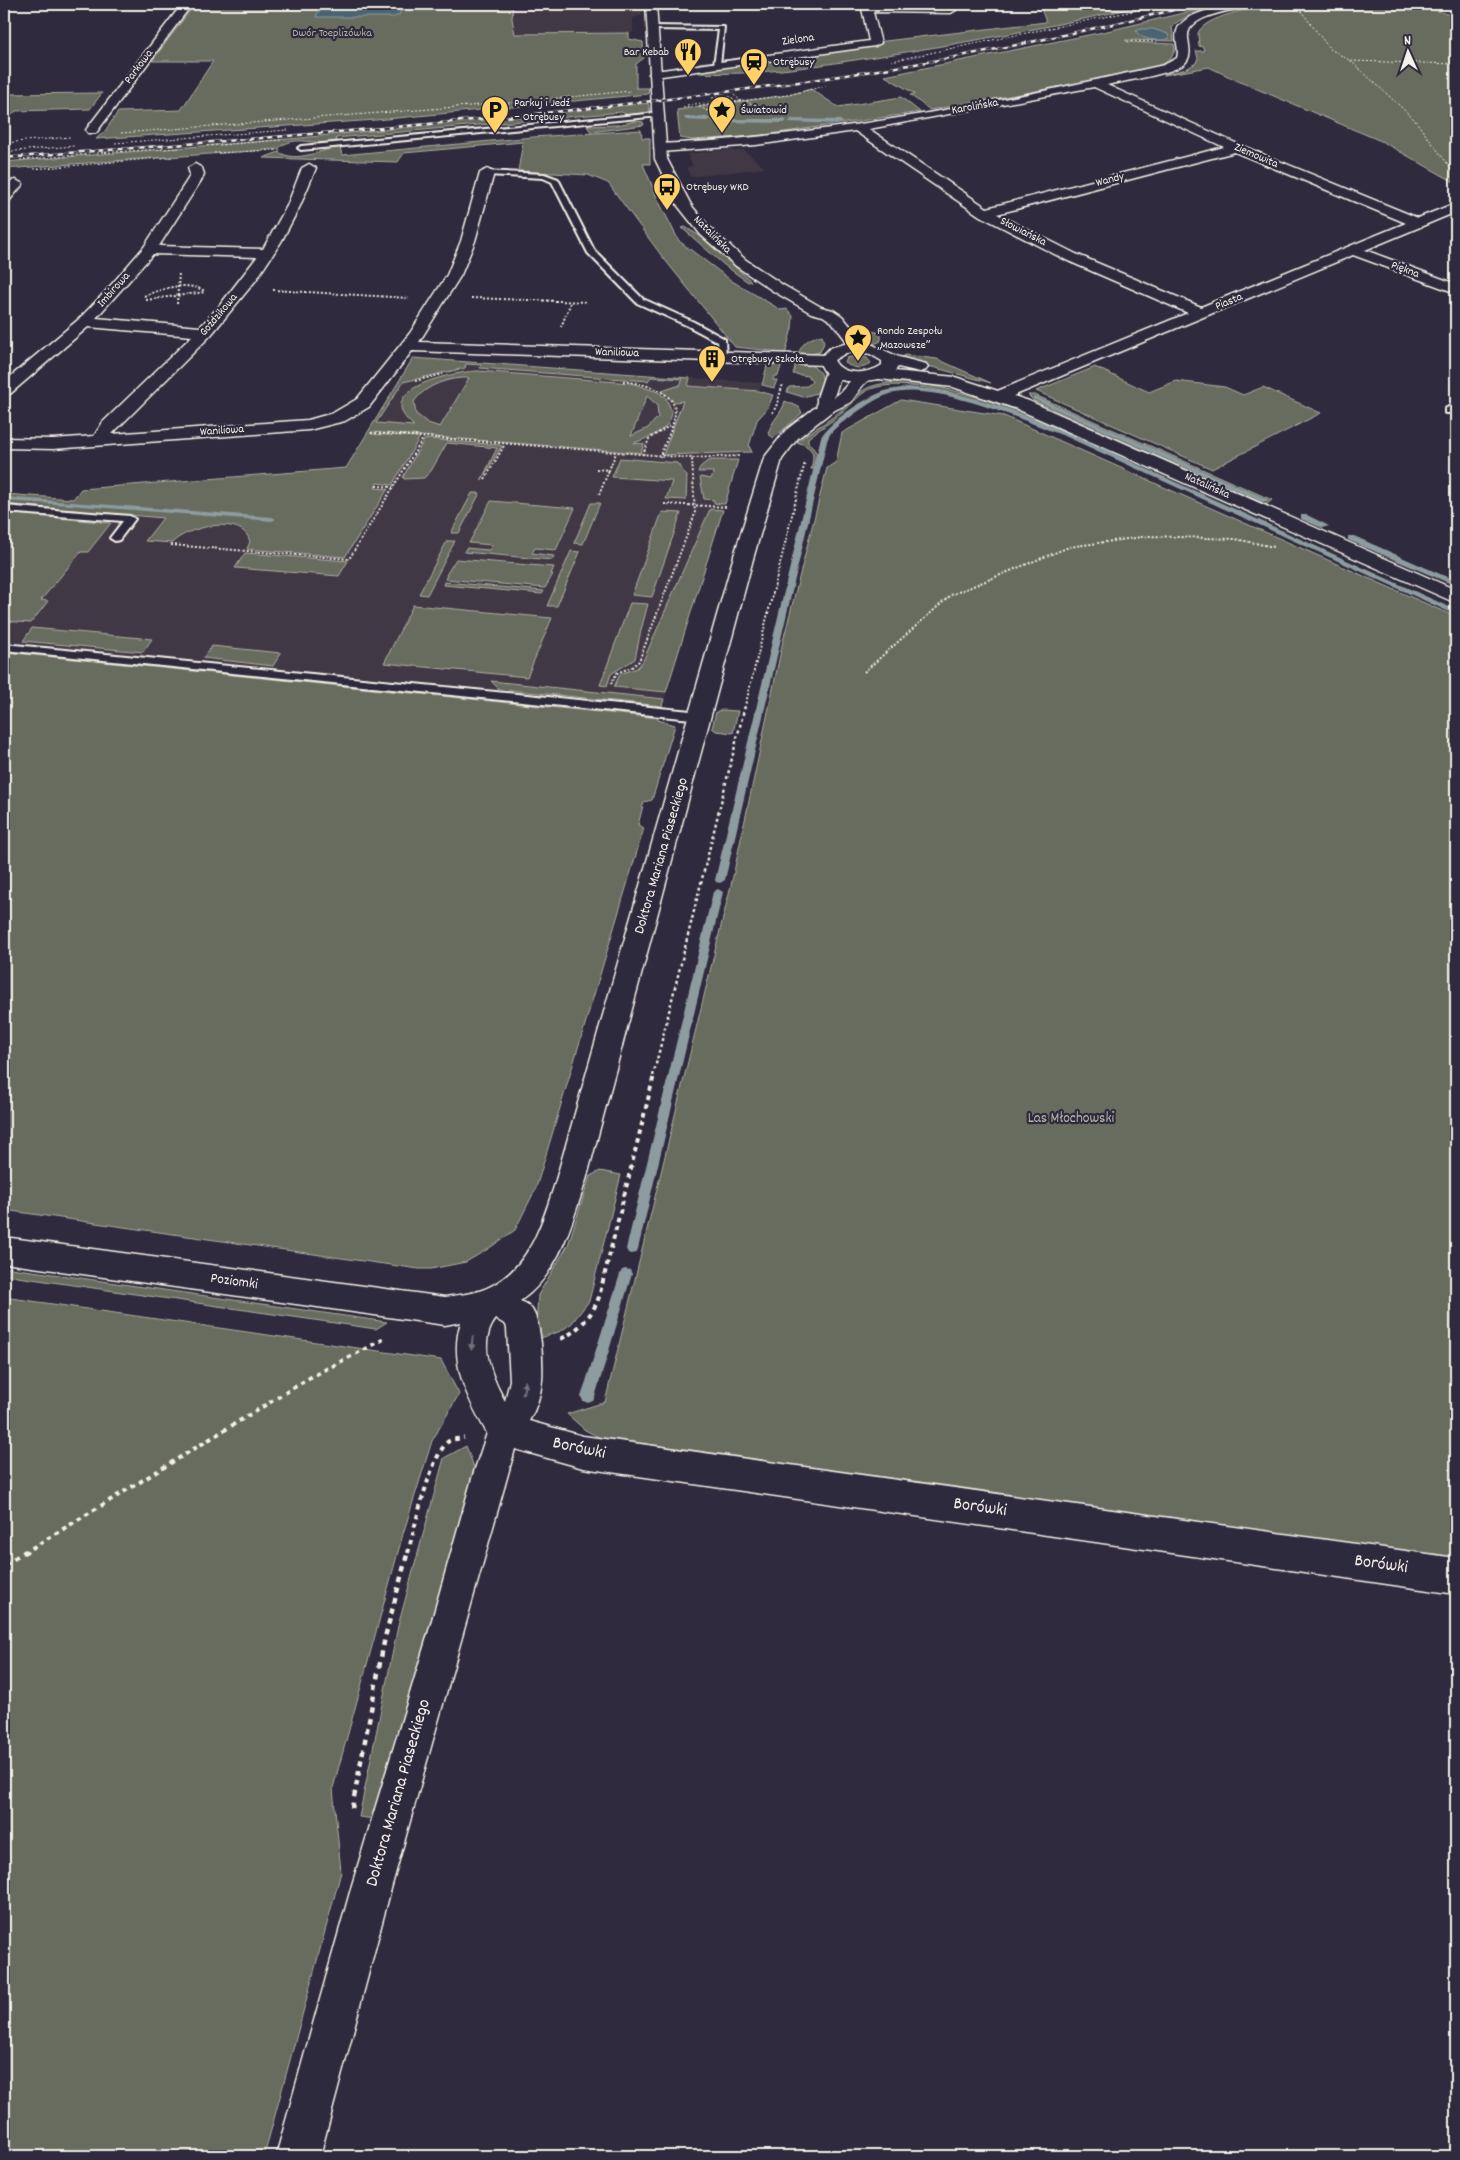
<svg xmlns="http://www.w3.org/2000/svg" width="1460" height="2160" font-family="Dekko,sans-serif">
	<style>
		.built { fill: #413845 }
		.green { fill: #686c5e; stroke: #aeaea3; fill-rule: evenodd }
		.water { fill: #496370; stroke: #8d9ca0 }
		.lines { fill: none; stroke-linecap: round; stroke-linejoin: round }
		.stream { fill: #8d9ca0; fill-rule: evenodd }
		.lane-casing { stroke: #f4f1e8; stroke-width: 4 }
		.street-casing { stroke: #f4f1e8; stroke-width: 3 }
		.secondary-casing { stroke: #f4f1e8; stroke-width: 3 }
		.path-far4 { stroke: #f4f1e8; stroke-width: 1; stroke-dasharray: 2 2; stroke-linecap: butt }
		.path-far3 { stroke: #f4f1e8; stroke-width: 2; stroke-dasharray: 2 2; stroke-linecap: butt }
		.path-far2 { stroke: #f4f1e8; stroke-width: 2.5; stroke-dasharray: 3 3; stroke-linecap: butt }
		.path-far1 { stroke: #f4f1e8; stroke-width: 4; stroke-dasharray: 4.5 4.5; stroke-linecap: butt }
		.path { stroke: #f4f1e8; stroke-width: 4.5; stroke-dasharray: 5.5 5.5; stroke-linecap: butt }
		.lane { fill: #2f2a3d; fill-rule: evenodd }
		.street { fill: #2f2a3d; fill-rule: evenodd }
		.secondary { fill: #2f2a3d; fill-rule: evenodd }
		.rail-casing { stroke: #f4f1e8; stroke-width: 2.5 }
		.rail { stroke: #2f2a3d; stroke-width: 2; stroke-dasharray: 5; stroke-linecap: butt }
		.oneway { fill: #747079 }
		.labels { text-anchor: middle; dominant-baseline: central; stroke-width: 4.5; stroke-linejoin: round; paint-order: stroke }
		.far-park-label { font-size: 12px; fill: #b5b5aa; stroke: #2f2a3d }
		.far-street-label { font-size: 12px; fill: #f4f1e8; stroke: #2f2a3d }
		.far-poi-label { font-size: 12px; fill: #f4f1e8; stroke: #2f2a3d; text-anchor: start }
		.street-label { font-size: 15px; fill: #f4f1e8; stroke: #2f2a3d }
		.park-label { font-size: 15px; fill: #b5b5aa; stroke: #2f2a3d }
		.near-street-label { font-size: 18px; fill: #f4f1e8; stroke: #2f2a3d }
	</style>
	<rect width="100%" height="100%" fill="#2f2a3d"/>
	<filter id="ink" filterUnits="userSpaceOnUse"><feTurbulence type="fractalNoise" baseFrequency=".02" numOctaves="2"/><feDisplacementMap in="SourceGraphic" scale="10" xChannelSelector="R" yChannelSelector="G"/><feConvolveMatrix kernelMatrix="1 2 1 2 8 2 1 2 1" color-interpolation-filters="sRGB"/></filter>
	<g filter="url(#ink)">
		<g class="built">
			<polygon points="513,4 642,4 643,15 633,18 633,33 515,34 512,19"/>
			<polygon points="732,149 734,151 744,150 765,168 691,177 686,167 693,166 687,154"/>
			<polygon points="413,358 762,383 658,720 4,658 4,504 65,509 81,489 346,468"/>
		</g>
		<g class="green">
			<polygon points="195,4 513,4 512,19 515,34 629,33 629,39 643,42 644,58 636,64 636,88 649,88 648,94 376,120 96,139 105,131 118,112 181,110 213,61 152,61"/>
			<path d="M1120,4H1150C1061,25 971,42 881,56C821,65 760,76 699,73V63L1046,22L1040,6Z"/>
			<path d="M1221,4H1236C1220,8 1181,14 1172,27L1174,41L1125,40L1128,42L1174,44L1175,50L1170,60L1158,66L1066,86L930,110L910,95L915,94L885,76L1103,32Z"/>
			<path d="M1271,4H1417L1456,17V183L1381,141L1238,81L1209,67L1164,75L1186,69L1196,63L1198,58L1196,51H1204L1203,47L1199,46L1198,33C1205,16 1254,8 1271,4Z"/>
			<polygon points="811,89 838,107 901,97 920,112 757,136 692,140 680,138 677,110 789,95"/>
			<polygon points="102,93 90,109 16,111 4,123 4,94"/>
			<path d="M648,103L650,111C643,115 628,118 622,112L336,138L337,141C318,148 295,132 278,149L4,169V162L300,138Z"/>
			<polygon points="637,121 643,122 644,125 591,132 587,126 617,125"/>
			<path d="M641,130L642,138H650V164H643L659,202L679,241L732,281L781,310L787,309L793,316L792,328L785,355L772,354V351L735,347L661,255L608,183L588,175L518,171L523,142L404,153L398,162L263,158L279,152C297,164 321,149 340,147L342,155L533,137Z"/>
			<polygon points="685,227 700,236 751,281 748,282 724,265 682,228"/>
			<polygon points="855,330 877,332 881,334 881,341 874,344 863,338"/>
			<path d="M822,335L824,343L820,352L811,354L798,355C802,342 809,338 822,335Z"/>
			<polygon points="906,355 937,359 991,383 921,364 902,357"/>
			<path d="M856,356L867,358L871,363C864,370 853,369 845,363L847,358Z"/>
			<path d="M413,358L690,378L688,386L759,391L773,395L768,408L757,420L749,446L752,452L663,455L683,401L674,402L662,391L680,385L683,379L651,377L648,381L480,368L481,365L466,364L465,368L403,382L376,423L414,426C369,389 453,372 478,371L631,383L658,392L666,398L672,412C670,431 650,437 634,443L644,444L641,453L371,432L370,433L372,434L420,437L392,485L377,483L375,488L388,489L345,557L247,549L250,542C244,513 186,527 172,543L145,541L163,518L4,504V494L73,499L81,489L346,468ZM469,378L440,427L428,423L416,414L414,402C425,385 450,377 469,378ZM647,396L657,405L658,417L648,428L631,436Z"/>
			<polygon points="768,362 782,363 778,376 774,376 773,380 777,380 774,388 762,385"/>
			<polygon points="796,363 811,365 821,373 823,382 817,393 803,397 787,392 789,387 807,386 812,382 808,376 793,374"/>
			<polygon points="1095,367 1149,392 1176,381 1225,387 1243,395 1263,387 1321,413 1212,469 1036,391"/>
			<path d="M896,382C950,383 1023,412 1073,432L1071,434C1027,416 915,372 871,389C859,393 852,405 842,413C832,422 819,429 808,438V442L817,453L813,469H811C815,453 814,448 797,442C808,432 821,426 833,417C860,396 857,385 896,382Z"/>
			<polygon points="1028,395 1035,395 1272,500 1266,505 1034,401"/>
			<polygon points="901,400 1004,416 1456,617 1456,1564 610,1443 585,1430 567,1414 605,1402 732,881 783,641 827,468 836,462 842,433"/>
			<path d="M785,401L799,407L802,413L774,438L768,434C772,419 782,414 785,401Z"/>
			<polygon points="429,439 500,445 502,446 481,481 497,448 447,443 431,471 424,478 404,479 403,477 424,440"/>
			<polygon points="620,458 677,463 687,476 686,500 666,499 672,481 612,477"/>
			<path d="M711,460H738L725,504L714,503V500L704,499L700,477L711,479L714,472H698C700,465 705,463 711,460Z"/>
			<polygon points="472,493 480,493 459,533 451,533"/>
			<polygon points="491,501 575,508 556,550 535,548 532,553 554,556 552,560 464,552 466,548 489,550 492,545 469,543"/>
			<polygon points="591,503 600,503 583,544 574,543"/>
			<polygon points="710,509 723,510 666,692 614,687 620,674 637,668 643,661"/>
			<polygon points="662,512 681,513 652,597 632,595"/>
			<polygon points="4,513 111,523 88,552 81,552 41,600 48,601 31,623 4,621"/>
			<polygon points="447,541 455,541 427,595 419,594"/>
			<polygon points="571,551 580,552 557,606 547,606"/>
			<polygon points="245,553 348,561 339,576 235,568"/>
			<polygon points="456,559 554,567 551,574 553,574 545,588 445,579 447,575 446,575"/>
			<polygon points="444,582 544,591 542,594 443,585"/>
			<polygon points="630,603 648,604 641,630 635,659 611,674 607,686 600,685"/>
			<polygon points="413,605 552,618 527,677 384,663"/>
			<polygon points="32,628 152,639 143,652 23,641"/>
			<polygon points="212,646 281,653 273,666 203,658"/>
			<polygon points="4,652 658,718 658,720 675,725 652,800 644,802 638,825 644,828 536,1188 515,1230 488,1249 466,1262 431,1269 419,1269 4,1210"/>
			<polygon points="491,681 664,699 662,706 499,689"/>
			<polygon points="721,710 738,711 733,733 716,731 712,728 716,712"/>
			<polygon points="600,1171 621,1175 589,1301 572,1323 561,1331 535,1340 538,1295 568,1245 590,1176"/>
			<polygon points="4,1267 387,1322 376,1329 4,1275"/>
			<polygon points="4,1297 441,1360 459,1394 432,1441 403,1534 333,1788 341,1872 264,2156 4,2156"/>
			<polygon points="466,1446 477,1475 375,1819 359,1817 398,1626 444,1458"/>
		</g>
		<g class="water">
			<polygon points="327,4 403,4 403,5 399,15 394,17 316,17 319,10"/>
			<path d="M1141,29H1153L1168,34L1169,39C1158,41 1142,41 1136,31Z"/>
		</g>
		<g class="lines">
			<g class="stream">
				<polygon points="684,117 707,117 710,119 707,121 686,120"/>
				<polygon points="711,119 784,119 787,121 784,123 713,122"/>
				<polygon points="791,119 840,120 843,122 840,124 789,122"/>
				<path d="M908,387C1000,394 1087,442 1171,480C1266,523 1361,567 1456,610V615L1067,437C1022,420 936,381 890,394C877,398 864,407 853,415C843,423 831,428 827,441L725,880L720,883L716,882L715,880L821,437C832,419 868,396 888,390C895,389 901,388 908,387Z"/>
				<polygon points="1033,397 1037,397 1269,500 1262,502 1033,399"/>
				<polygon points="4,497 272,517 276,519 272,521 70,505 4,501"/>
				<polygon points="1301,515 1307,515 1329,526 1322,528 1301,519"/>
				<polygon points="1348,536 1354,536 1456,581 1456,586 1348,540"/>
				<polygon points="718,889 723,892 638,1249 636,1253 632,1254 628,1253 626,1249 713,892"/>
				<polygon points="626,1269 630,1270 632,1274 595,1397 593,1401 588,1403 583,1401 581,1397 620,1274 622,1270"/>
			</g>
			<defs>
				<g id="lane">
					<polygon points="651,26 724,27 720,65 717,67 714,65 719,30 653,29"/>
					<polygon points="658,113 660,114 660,116 301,150 298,148 301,146"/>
					<polygon points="484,171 544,174 558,179 594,250 643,299 694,322 725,339 726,359 719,357 718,342 688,326 637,303 588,253 552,182 543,178 487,175 483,173"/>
					<polygon points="1456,403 1456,410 1451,413 1445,413 1445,409"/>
					<polygon points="4,506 130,516 135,519 119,540 115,541 110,538 123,521 4,512"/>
					<polygon points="4,644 701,712 707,716 701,720 4,650"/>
				</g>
				<g id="street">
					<polygon points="182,4 192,4 96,133 88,133 86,130 88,127"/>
					<polygon points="861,4 871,4 872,6 946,7 947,4 957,4 956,10 951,13 873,12 881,43 875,46 655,77 649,74 655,71 869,41"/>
					<path d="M1231,4H1253L1252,6C1235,10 1185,15 1188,38C1189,47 1192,56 1185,63C1175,74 1123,81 1107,85L1240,145L1418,218L1456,203V212L1365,250L1456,284V293L1353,255L1001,401L995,400L993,396L995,392L1188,313L1066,260L980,216L855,131L756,145L660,152L654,148L660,144C830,136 998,102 1164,65L1177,58C1180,49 1174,39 1177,31C1181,14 1217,8 1231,4ZM1094,87L1224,147L987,208L869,129ZM1235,152L1406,223L1201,307L1076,254L997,214Z"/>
					<path d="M195,164L202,168L204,174L202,179L159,246L263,249L287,206L302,168L309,164L316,168L300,206L281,242L256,280L211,335L112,434L308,420L333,413L357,399L410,333L447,275L461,241L480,173L487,169L494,173L475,241L461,275L419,342L826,355L832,357L834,360L832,363L826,365L412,351L369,407L345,421L309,430L53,449L4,448V438L53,439L94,436L103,422L192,336L88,327L10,394L4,395V382L79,319L105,292L144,247L188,179L190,174L188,168ZM153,254L257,257L220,305L200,327L96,318Z"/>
					<polygon points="16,180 23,184 9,201 4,202 4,190 11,181"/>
					<path d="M834,366L840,368L842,371L834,397C848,390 851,369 870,374L872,377L863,385L851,402L831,412L798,438L782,459L753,559L586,1180C572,1222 559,1275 520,1301C523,1302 528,1304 530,1307C542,1320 543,1363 542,1380C541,1394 536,1409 529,1421L583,1436L1456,1558V1594L583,1468L515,1449L392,1885L320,2156H276L352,1885L428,1634L473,1475L487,1433C468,1399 448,1362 461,1322L445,1325L4,1263V1237L445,1297C459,1295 474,1294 487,1288C530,1269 543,1221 556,1180L733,559L764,458L786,430L817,406V398L826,371L828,368ZM496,1319L506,1325L507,1329L510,1380L505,1401C492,1378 477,1342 496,1319Z"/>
				</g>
				<path id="secondary" d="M646,4H656L667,159L691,205L711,229L746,260L783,285L821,307L833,310L842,316L862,340L899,357L926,364L928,367L926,370L920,372L898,367L895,371L955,377L1029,401L1456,590V603L1017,409L953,387L879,379L865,381H845L830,376L824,371L818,360L830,348L848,343L832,322L823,316L811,313L773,291L736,266L701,235L678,206L655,159ZM856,352L870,354L882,361V365C869,374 842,377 834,360L846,353Z"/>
			</defs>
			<use href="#lane" class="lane-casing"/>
			<use href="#street" class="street-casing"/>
			<use href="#secondary" class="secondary-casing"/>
			<g class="path-far4">
				<polyline points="1300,4 1298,6 1301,11 1330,49 1351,61 1414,119 1456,175"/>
				<polyline points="1127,41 1157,42"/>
				<polyline points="891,61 1167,4"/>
				<polyline points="1351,61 1456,64"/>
				<polyline points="734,95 741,101"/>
				<polyline points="746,101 772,114"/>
				<polyline points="687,105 734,99 731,97 710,98"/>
				<polyline points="699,107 711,112 718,108 720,104"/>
				<polyline points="683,108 787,95 826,86"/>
				<polyline points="121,133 508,103 631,91"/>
				<polyline points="4,143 70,137"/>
				<polyline points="115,143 288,130"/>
				<polyline points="207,146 281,140"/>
				<polyline points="4,152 74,146"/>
				<polyline points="97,153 179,148"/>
				<polyline points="214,153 280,150"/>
				<polyline points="20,160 89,154"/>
				<polyline points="34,169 173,157"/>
			</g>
			<g class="path-far3">
				<polyline points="273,290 409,298"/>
				<path d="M144,296C164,288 185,281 205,291"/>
				<polyline points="471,298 587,302"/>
				<polyline points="146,300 205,292"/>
				<polyline points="177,304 179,273"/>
				<polyline points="561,327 571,302"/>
				<polyline points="415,381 443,374"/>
				<path d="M623,381C640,383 676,390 675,413C674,428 664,443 660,457"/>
				<polyline points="772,413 776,407 783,384"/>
				<polyline points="371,433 424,437"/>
				<polyline points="643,455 649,439 669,426"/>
				<polyline points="596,469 609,470 616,453"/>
				<polyline points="485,479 505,444"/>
				<polyline points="376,486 393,487"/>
				<polyline points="599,495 609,470"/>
				<polyline points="664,504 728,507"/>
				<polyline points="171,545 349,559 424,437 692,458"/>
				<polyline points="864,672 951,595 1069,547 1149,536 1235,539 1274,547"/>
				<polyline points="611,684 617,673 632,667 639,661 695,514 692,458 739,456"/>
				<polyline points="746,703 805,462"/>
			</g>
			<polyline class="path-far2" points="653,1076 746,702"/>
			<g class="path-far1">
				<path d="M561,1339C579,1330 592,1316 599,1297L654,1075"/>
				<polyline points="24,1553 311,1377 386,1338"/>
				<path d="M408,1553C414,1530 431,1453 449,1441C453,1439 459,1439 464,1438"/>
			</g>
			<g class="path">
				<polyline points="4,1565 26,1551"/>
				<polyline points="352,1808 385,1637 408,1551"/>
			</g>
			<use href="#lane" class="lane"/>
			<use href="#street" class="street"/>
			<use href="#secondary" class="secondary"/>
			<defs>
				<path id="rail" d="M4,158C304,135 606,115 903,66C1003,50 1101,27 1200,4"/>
			</defs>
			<use href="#rail" class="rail-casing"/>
			<use href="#rail" class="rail"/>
		</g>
		<defs><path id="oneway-solid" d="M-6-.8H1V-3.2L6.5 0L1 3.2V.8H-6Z" transform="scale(1.25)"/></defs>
		<g class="oneway">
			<use href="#oneway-solid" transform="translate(472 1343) rotate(96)"/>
			<use href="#oneway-solid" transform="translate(524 1388) rotate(-79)"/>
		</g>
	</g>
	<defs>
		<symbol id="restaurant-pin" viewBox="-11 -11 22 30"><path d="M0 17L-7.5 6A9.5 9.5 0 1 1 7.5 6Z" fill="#ffd166" stroke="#2f2a3d"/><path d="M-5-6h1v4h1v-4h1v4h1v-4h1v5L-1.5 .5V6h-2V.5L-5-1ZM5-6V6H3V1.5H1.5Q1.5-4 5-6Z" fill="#111"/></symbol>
		<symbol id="station-pin" viewBox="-11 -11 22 30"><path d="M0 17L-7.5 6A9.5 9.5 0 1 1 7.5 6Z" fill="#ffd166" stroke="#2f2a3d"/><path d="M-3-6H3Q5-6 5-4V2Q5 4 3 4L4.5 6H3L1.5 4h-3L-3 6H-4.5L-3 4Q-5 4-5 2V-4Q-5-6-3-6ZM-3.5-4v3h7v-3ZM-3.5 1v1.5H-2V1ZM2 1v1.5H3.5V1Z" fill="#111"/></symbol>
		<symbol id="parking-pin" viewBox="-11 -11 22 30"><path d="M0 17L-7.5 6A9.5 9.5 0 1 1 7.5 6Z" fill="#ffd166" stroke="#2f2a3d"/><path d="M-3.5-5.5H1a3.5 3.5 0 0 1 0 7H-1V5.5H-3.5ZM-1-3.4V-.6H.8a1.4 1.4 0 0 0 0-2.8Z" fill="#111"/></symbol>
		<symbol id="sight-pin" viewBox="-11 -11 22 30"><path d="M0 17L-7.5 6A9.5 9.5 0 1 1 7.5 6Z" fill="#ffd166" stroke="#2f2a3d"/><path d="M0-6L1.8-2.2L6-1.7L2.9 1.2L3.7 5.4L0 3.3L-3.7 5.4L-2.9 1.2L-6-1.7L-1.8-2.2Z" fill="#111"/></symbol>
		<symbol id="bus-pin" viewBox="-11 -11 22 30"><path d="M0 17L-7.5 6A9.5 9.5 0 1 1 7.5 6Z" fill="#ffd166" stroke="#2f2a3d"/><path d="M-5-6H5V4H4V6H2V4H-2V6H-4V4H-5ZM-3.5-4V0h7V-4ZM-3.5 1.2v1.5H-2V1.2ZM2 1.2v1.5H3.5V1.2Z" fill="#111"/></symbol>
		<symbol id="building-pin" viewBox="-11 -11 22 30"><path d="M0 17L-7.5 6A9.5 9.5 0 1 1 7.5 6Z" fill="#ffd166" stroke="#2f2a3d"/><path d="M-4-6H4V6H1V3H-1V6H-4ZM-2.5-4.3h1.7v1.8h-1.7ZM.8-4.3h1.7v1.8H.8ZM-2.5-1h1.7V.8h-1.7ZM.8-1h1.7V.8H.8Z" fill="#111"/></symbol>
	</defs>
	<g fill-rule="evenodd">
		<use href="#restaurant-pin" x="672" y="36" width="32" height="43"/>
		<use href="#station-pin" x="738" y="46" width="32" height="43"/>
		<use href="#parking-pin" x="479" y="94" width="32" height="43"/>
		<use href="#sight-pin" x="706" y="94" width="32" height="43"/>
		<use href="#bus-pin" x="651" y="171" width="32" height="43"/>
		<use href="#sight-pin" x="842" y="322" width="32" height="43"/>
		<use href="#building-pin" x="696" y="343" width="32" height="43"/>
	</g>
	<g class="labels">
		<g class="far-park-label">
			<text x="332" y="33">Dwór Toeplizówka</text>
		</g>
		<g class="far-street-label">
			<text transform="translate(798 40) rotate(-8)">Zielona</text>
			<text transform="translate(139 67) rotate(-53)">Parkowa</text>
			<text transform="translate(975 107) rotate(-10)">Karolińska</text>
			<text transform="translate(1256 156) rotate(23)">Ziemowita</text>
			<text transform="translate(1110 180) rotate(-14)">Wandy</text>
			<text transform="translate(1023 232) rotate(27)">Słowiańska</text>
			<text transform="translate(712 235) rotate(45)">Natalińska</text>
			<text transform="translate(1405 270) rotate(20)">Piękna</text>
			<text transform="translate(114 290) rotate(-48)">Imbirowa</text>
			<text transform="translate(1229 302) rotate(-23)">Piasta</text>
			<text transform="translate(219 315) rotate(-50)">Goździkowa</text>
			<text transform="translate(617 353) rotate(2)">Waniliowa</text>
			<text transform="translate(222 431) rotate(-4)">Waniliowa</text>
			<text transform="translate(1207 486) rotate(24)">Natalińska</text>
		</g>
		<g class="far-poi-label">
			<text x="669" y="52" text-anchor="end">Bar Kebab</text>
			<text x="773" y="62">Otrębusy</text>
			<text x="514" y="103">Parkuj i Jedź<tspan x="514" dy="14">– Otrębusy</tspan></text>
			<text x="741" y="110">Światowid</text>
			<text x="686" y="187">Otrębusy WKD</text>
			<text x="877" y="331">Rondo Zespołu<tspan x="877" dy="14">„Mazowsze”</tspan></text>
			<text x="731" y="359">Otrębusy Szkoła</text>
		</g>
		<g class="street-label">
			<text transform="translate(662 856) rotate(-74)">Doktora Mariana Piaseckiego</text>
			<text transform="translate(234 1282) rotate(8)">Poziomki</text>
		</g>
		<g class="park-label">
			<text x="1071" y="1119">Las Młochowski</text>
		</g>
		<g class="near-street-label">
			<text transform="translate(579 1449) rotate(12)">Borówki</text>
			<text transform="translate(980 1508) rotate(8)">Borówki</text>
			<text transform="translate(1381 1565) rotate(8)">Borówki</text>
			<text transform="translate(399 1793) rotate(-74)">Doktora Mariana Piaseckiego</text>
		</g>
	</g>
	<rect width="1460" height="2160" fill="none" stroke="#2f2a3d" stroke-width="20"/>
	<rect x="10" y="10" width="1440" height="2140" fill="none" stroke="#f4f1e8" stroke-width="2" filter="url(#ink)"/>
	<g transform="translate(1408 52) rotate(357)" stroke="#2f2a3d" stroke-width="4" paint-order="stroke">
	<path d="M0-4L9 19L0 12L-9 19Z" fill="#f4f1e8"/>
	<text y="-8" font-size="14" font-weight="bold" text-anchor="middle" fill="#f4f1e8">N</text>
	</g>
</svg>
